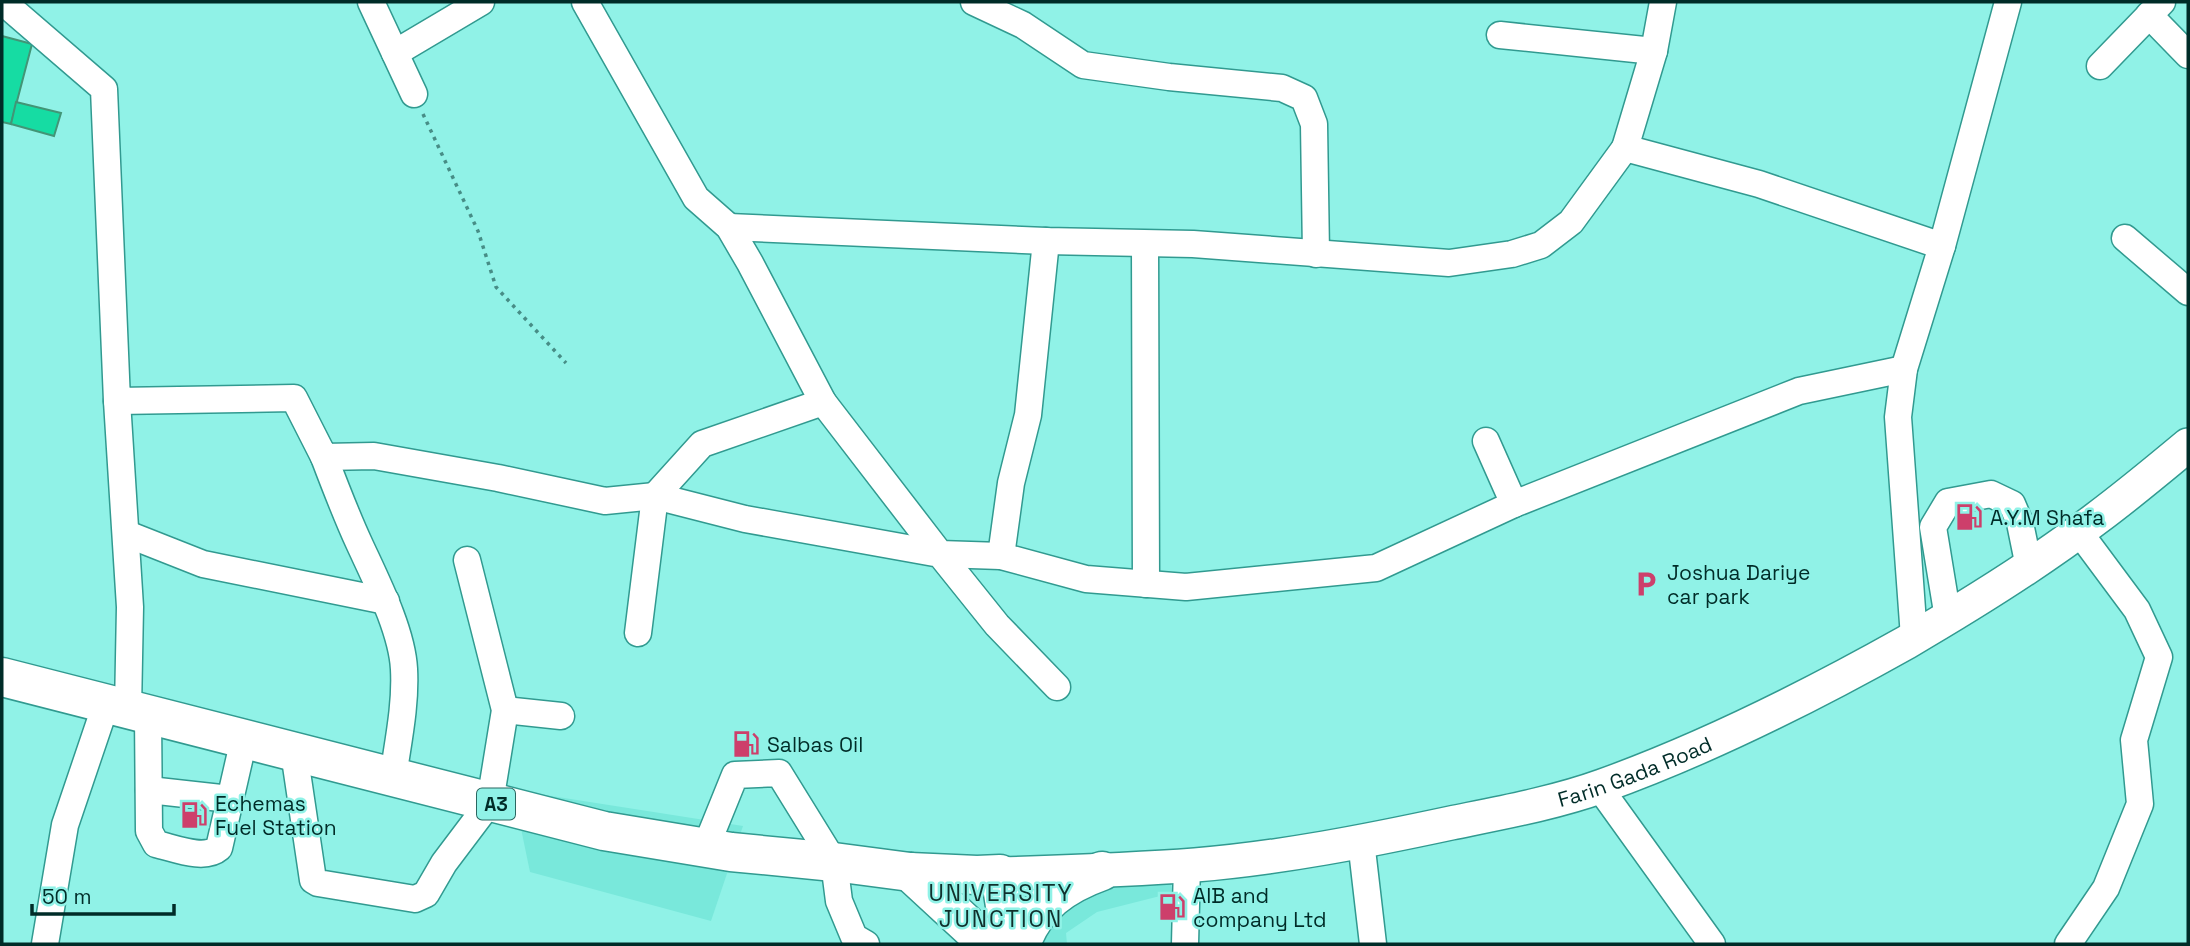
<svg xmlns="http://www.w3.org/2000/svg" width="2190" height="946" font-family="'Space Grotesk',sans-serif">
	<style>
		.built { fill: #79e8db }
		.building { fill: #16dca3; stroke: #429576; stroke-width: 2 }
		.lines { fill: none; stroke-linecap: round; stroke-linejoin: round }
		.minor-casing { stroke: #319a90; stroke-width: 29 }
		.major-casing { stroke: #319a90; stroke-width: 36 }
		.highway-casing { stroke: #319a90; stroke-width: 41 }
		.path { stroke: #478d86; stroke-width: 3.5; stroke-dasharray: 3.5 5; stroke-linecap: butt }
		.minor { stroke: #fff; stroke-width: 26 }
		.major { stroke: #fff; stroke-width: 33 }
		.highway { stroke: #fff; stroke-width: 38 }
		.labels { text-anchor: middle; dominant-baseline: central; stroke-width: 5; stroke-linejoin: round; paint-order: stroke }
		.shield { fill: #90f2e7; stroke: #2b6761; stroke-width: 2 }
		.shield-label { font-size: 19px; font-weight: bold; fill: #002c28 }
		.poi-label { font-size: 21px; fill: #002c28; stroke: #90f2e7; text-anchor: start }
		.street-label { font-size: 21px; fill: #002c28; stroke: #90f2e7 }
		.neighbourhood-label { font-size: 23px; letter-spacing: 2px; fill: #10302c; stroke: #90f2e7 }
	</style>
	<rect width="100%" height="100%" fill="#90f2e7"/>
	<g class="built">
		<polygon points="513,790 743,826 711,921 530,872"/>
		<polygon points="1170,875 1172,893 1097,912 1066,933 1067,944 961,944 1093,882"/>
	</g>
	<g class="building">
		<polygon points="2,36 32,44 11,124 2,122"/>
		<polygon points="16,102 61,113 54,136 11,124"/>
	</g>
	<g class="lines">
		<defs>
			<g id="minor">
				<polyline points="3,2 104,89 117,401 294,398 324,457 374,456 498,478 605,501 655,496 745,519 940,554 997,625 1057,687"/>
				<polyline points="371,2 414,94"/>
				<polyline points="585,2 696,198 729,227 750,263 823,402 940,554 1001,556 1086,579 1186,587 1376,568 1514,504 1799,391 1904,369"/>
				<polyline points="974,2 1023,25 1083,65 1169,77 1282,88 1304,98 1314,124 1316,254"/>
				<polyline points="1663,2 1654,51 1625,148 1759,184 1942,246"/>
				<polyline points="2149,15 2188,55"/>
				<polyline points="1500,35 1654,51"/>
				<polyline points="395,53 481,2"/>
				<polyline points="2100,66 2162,2"/>
				<polyline points="729,227 1046,241 1193,244 1449,263 1512,254 1541,245 1571,222 1625,148"/>
				<polyline points="2125,238 2188,292"/>
				<polyline points="1145,244 1146,584"/>
				<polyline points="117,401 130,607 128,709"/>
				<polyline points="1486,441 1514,504"/>
				<path d="M324,457C335,486 346,515 359,543C375,578 402,630 404,669C406,705 398,742 393,777"/>
				<polyline points="127,534 203,564 386,601"/>
				<polyline points="1001,556 1011,483 1028,415 1046,241"/>
				<polyline points="1948,618 1933,527 1948,502 1991,494 2012,504 2020,523 2029,567"/>
				<polyline points="638,633 655,496 702,444 823,402"/>
				<polyline points="1914,637 1898,417 1904,369 1942,246 2008,2"/>
				<polyline points="505,710 561,716"/>
				<path d="M148,715L149,831L156,844C174,848 204,861 219,848L244,739"/>
				<polyline points="294,752 313,880 318,883 415,899 426,894 444,863 490,802 505,710 467,560"/>
				<polyline points="1599,787 1712,944"/>
				<polyline points="149,790 230,799"/>
				<polyline points="1361,841 1373,944"/>
				<polyline points="705,849 735,775 779,773 834,862 839,901 854,937 866,944"/>
				<polyline points="45,944 65,825 106,704"/>
				<polyline points="1185,944 1187,865"/>
				<polyline points="2068,944 2106,888 2140,804 2134,740 2159,657 2137,610 2079,532"/>
			</g>
			<g id="major">
				<path id="s1" d="M1000,874C1065,872 1130,870 1195,865C1281,858 1367,841 1451,823C1500,813 1555,803 1602,786C1708,748 1809,697 1907,642C1972,604 2037,564 2097,518C2128,495 2158,470 2188,445"/>
			</g>
			<g id="highway">
				<polyline points="2,677 604,831 731,852 834,862 910,872 977,875 1000,874 1011,944"/>
				<polyline points="910,872 988,944"/>
				<path d="M1021,944C1036,904 1063,885 1102,871"/>
			</g>
		</defs>
		<use href="#minor" class="minor-casing"/>
		<use href="#major" class="major-casing"/>
		<use href="#highway" class="highway-casing"/>
		<polyline class="path" points="423,114 478,231 496,287 566,363"/>
		<use href="#minor" class="minor"/>
		<use href="#major" class="major"/>
		<use href="#highway" class="highway"/>
	</g>
	<defs>
		<symbol id="fuel-bare" viewBox="-9 -9 18 18"><path d="M-5.5-6h7V0h2V4h1.3V-2.5L3-4.5l.8-.8L6-3V5H2.5V1h-1V6h-7ZM-4.2-4.7v3.2H.2V-4.7Z" fill="#cd3f6b" stroke="#90f2e7" stroke-width="2.5" paint-order="stroke"/></symbol>
		<symbol id="parking-bare" viewBox="-9 -9 18 18"><path d="M-3.5-5.5H1a3.5 3.5 0 0 1 0 7H-1V5.5H-3.5ZM-1-3.4V-.6H.8a1.4 1.4 0 0 0 0-2.8Z" fill="#cd3f6b" stroke="#90f2e7" stroke-width="2.5" paint-order="stroke"/></symbol>
	</defs>
	<g fill-rule="evenodd">
		<use href="#fuel-bare" x="1950" y="498" width="38" height="38"/>
		<use href="#parking-bare" x="1627" y="565" width="38" height="38"/>
		<use href="#fuel-bare" x="727" y="725" width="38" height="38"/>
		<use href="#fuel-bare" x="175" y="796" width="38" height="38"/>
		<use href="#fuel-bare" x="1153" y="888" width="38" height="38"/>
	</g>
	<g class="labels">
		<rect class="shield" x="477" y="788.5" width="38" height="31" rx="5"/>
		<g class="shield-label">
			<text x="496" y="804">A3</text>
		</g>
		<g class="poi-label">
			<text x="1990" y="517">A.Y.M Shafa</text>
			<text x="1667" y="572">Joshua Dariye<tspan x="1667" dy="24">car park</tspan></text>
			<text x="767" y="744">Salbas Oil</text>
			<text x="215" y="803">Echemas<tspan x="215" dy="24">Fuel Station</tspan></text>
			<text x="1193" y="895">AIB and<tspan x="1193" dy="24">company Ltd</tspan></text>
		</g>
		<g class="street-label">
			<text stroke="none"><textPath href="#s1" startOffset="646">Farin Gada Road</textPath></text>
		</g>
		<g class="neighbourhood-label">
			<text x="1001" y="893">UNIVERSITY<tspan x="1001" dy="26">JUNCTION</tspan></text>
		</g>
	</g>
	<rect width="2190" height="946" fill="none" stroke="#002c28" stroke-width="7"/>
	<path d="M32 904v10h142v-10" fill="none" stroke="#002c28" stroke-width="3.5"/>
	<text x="42" y="904" font-size="21" fill="#002c28" stroke="#90f2e7" stroke-width="5" paint-order="stroke">50 m</text>
</svg>
